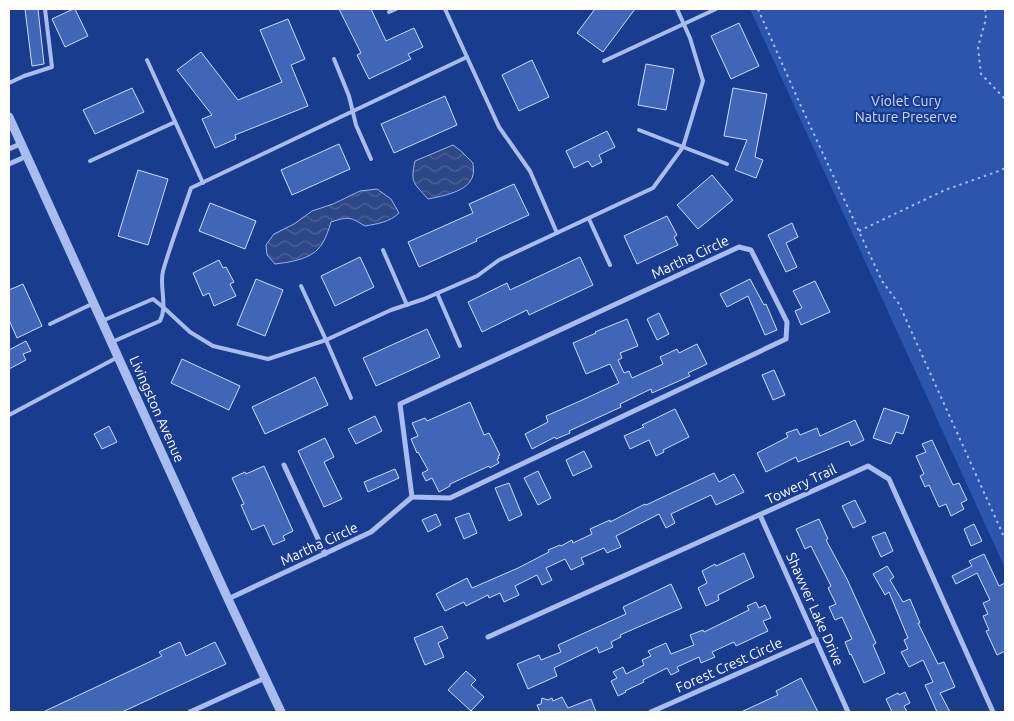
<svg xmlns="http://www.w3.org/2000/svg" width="1014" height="721" font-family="Ubuntu,sans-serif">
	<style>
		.park { fill: #2c55ad }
		.water { fill: url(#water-waves); stroke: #9ab6f1 }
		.building { fill: #4266b7; stroke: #cddbfa }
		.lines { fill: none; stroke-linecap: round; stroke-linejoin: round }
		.path { stroke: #a7bdef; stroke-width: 2; stroke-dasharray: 2.5 4; stroke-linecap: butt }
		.service { stroke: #a7bdef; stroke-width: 4 }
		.minor { stroke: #a7bdef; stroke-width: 5 }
		.tertiary { stroke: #a7bdef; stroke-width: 9 }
		.labels { text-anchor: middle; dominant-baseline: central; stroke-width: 4.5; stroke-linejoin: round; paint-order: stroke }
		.park-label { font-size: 14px; fill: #cddbfa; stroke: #193c8f }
		.street-label { font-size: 14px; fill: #fff; stroke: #193c8f }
	</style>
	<defs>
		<pattern id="water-waves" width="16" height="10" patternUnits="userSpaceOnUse" patternTransform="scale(1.25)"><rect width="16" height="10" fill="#2e4786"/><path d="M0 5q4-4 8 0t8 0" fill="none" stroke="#4d6398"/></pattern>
	</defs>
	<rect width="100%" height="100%" fill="#193c8f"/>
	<polygon class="park" points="750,9 1005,9 1005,568"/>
	<g class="water">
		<path d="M453,145L462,152L473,163C473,166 474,172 473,175C469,192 442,196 428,199C414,183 410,183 415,161Z"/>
		<path d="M377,189L391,199L399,213C390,222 377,224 365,226C350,217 349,216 331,222C329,229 326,238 322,244C313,259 291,262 275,264L267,255L266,245L274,234L294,224L312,211L333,204L360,191Z"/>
	</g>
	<g class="building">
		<polygon points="25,9 38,9 44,64 32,66"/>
		<polygon points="73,9 75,9 88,36 65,47 52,19"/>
		<polygon points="339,9 371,9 386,41 414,28 423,47 408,54 411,59 369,79 357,55 361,53"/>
		<polygon points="595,9 635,9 603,52 577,33"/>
		<polygon points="288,19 305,59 291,65 308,106 235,135 236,139 215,148 202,119 212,115 177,70 201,52 238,100 282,82 260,30"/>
		<polygon points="739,23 759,66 731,79 711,36"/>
		<polygon points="532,60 549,97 519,111 502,75"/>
		<polygon points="646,64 674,69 666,110 638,105"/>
		<polygon points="132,88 144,112 95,134 83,110"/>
		<polygon points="733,88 767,94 755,157 763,160 756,178 735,170 747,140 724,136"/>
		<polygon points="445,96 457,125 394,153 381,124"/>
		<polygon points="607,131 615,147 599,155 602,162 592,167 588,161 574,168 566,151"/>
		<polygon points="339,144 350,169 292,195 281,170"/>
		<polygon points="138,170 168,179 148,245 118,236"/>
		<polygon points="712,175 733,200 698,229 677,205"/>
		<polygon points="514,184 529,215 476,239 477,241 419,267 408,242 473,213 469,204"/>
		<polygon points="210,203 256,221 245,249 199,231"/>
		<polygon points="667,216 677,235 674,237 678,245 637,264 624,236"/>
		<polygon points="792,223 798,237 786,243 797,267 786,272 768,235"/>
		<polygon points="360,257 374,287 335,306 321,276"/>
		<polygon points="580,257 593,285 529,315 527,310 482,332 468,302 507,283 510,290"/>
		<polygon points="219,260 223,268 226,267 234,282 230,284 236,296 214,306 209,293 203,296 193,273"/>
		<polygon points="256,279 283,290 265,336 237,325"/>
		<polygon points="750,279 764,305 766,304 777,330 765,335 748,296 727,307 720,294"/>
		<polygon points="815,281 830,312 801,325 795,311 802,308 793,291"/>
		<polygon points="23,284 42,326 17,338 9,320 9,290"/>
		<polygon points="659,313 669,334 657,340 647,319"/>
		<polygon points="627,319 638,346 620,353 622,358 618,360 624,373 629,371 632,378 663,364 660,357 677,349 679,353 697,344 707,364 688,373 690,376 652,393 651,389 620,404 621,407 569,431 570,433 556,439 555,437 532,449 525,434 548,422 546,416 580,401 619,383 610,364 586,374 573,343 596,333 595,332"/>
		<polygon points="427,329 440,357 376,386 363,358"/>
		<polygon points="26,341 31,351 23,354 26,360 9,369 9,350"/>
		<polygon points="182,359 240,386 229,410 171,383"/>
		<polygon points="774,370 785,395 773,400 762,375"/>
		<polygon points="315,377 328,405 265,434 252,407"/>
		<polygon points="470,402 484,435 489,433 500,455 498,456 499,458 497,459 499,463 490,468 489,466 450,484 450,486 439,492 432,478 426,481 422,473 428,470 418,452 417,453 411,439 418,436 412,423 425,418 427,421"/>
		<polygon points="884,408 909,416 903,434 896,432 891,444 873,438"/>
		<polygon points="675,409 689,437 663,450 664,452 656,456 649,440 630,449 624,436 644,427 642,425"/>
		<polygon points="375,416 382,431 356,444 348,429"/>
		<polygon points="855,420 864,440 851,446 849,441 798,462 796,457 766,472 757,453 788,437 786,433 797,429 800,435 817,428 820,436"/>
		<polygon points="109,426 117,442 102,449 94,434"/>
		<polygon points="325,438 334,457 324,462 342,499 324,507 298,451"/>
		<polygon points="932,440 953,485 959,483 967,500 961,503 964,509 951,516 946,504 939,507 929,485 925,487 920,476 924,474 916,456 926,452 922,444"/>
		<polygon points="584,451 592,467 573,476 566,460"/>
		<polygon points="264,466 293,531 283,536 285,540 273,545 264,525 252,530 241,505 244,504 232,478 245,472 246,474"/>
		<polygon points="395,469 399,478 368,492 364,482"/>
		<polygon points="538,471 551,498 538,505 524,478"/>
		<polygon points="714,473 719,482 734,474 744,492 716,505 711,495 671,514 675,523 666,528 659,514 616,536 621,547 607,553 604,548 581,558 584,564 571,570 565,559 546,568 552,580 542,585 537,575 515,586 519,595 504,602 500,593 489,598 488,595 466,606 464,602 445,611 436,594 467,578 472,588 518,568 549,552 548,550 560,545 561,546 572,540 573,543 592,534 590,529 610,520 610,522 645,504 646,505"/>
		<polygon points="509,483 522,515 509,521 495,488"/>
		<polygon points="855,500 866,522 853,528 842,506"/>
		<polygon points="469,513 477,533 464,539 455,518"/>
		<polygon points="436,514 441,525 428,532 422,520"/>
		<polygon points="819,519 828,539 826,540 847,579 876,643 873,645 885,673 864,683 851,654 850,655 845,642 852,639 842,617 835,620 829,607 836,604 828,588 831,586 811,546 805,549 796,529"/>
		<polygon points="974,524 982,541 971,546 964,529"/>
		<polygon points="885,532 893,551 881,557 872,537"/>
		<polygon points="744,553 754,577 718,595 719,600 706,606 698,588 707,583 702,571 715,564 716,566"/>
		<polygon points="984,554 999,586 1005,583 1005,651 997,655 986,631 989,630 983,616 988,614 983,603 990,600 977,573 956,584 952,576 972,566 969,561"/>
		<polygon points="887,566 894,577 890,580 903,602 910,599 920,623 918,623 938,664 944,662 955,687 940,693 950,712 937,712 925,685 933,682 923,660 909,667 901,652 908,649 904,640 908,638 889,592 885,595 873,574"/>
		<polygon points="671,584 682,608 620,635 621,637 611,642 613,647 599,653 597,647 554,668 557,676 528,689 517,664 539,655 541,660 561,652 558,645 626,614 623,607"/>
		<polygon points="756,602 759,608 765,605 771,618 763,621 768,631 736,646 734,642 712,652 715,657 701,663 699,657 677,667 679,671 671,675 667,668 643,680 644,682 625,691 626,692 618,696 611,681 617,678 613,672 623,667 626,674 644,665 642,660 651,656 648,651 666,643 671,654 694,645 690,635 703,630 704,632 749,610 747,606"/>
		<polygon points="442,626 448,638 438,643 444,657 425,665 414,638"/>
		<polygon points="180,642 186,656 215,642 226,664 122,712 43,712 162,656 159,652"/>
		<polygon points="466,671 476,680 471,685 484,697 471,711 448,690"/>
		<polygon points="801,678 818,712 741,712 778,695 776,691"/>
		<polygon points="905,692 910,703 904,706 907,712 892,712 886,699 898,693 899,695"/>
		<polygon points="562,697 568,708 591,699 596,712 540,712 537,705 541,704 542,698 548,700 552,698 553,701"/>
	</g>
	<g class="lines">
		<g class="path">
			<polyline points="758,9 800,104 882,281 899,304 1005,539"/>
			<polyline points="985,9 986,19 978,47 981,74 1005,99"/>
			<polyline points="859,231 945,190 999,171 1005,168"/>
		</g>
		<g class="service">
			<polyline points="445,9 499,127 530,171 557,233"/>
			<polyline points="389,12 396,9"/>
			<polyline points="334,59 349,96 356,125 371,159"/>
			<polyline points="147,60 203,183"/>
			<polyline points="604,61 716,9"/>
			<polyline points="9,83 24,76 52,67 45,9"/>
			<polyline points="639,130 727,164"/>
			<polyline points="90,161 175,122"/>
			<polyline points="589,219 610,265"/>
			<polyline points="383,250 407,305"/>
			<polyline points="301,286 326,340 351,398"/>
			<polyline points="437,293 460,346"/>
			<polyline points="102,321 153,299 163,307 190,332 213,346 268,359 326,340 391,310 424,299 477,276 499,260 653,188 683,147 703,81 690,38 677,9"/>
			<polyline points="50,324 94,303"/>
			<path d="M112,342L160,321C168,305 159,287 163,271C171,243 182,215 191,188L467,57"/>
			<polyline points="9,415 118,357"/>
		</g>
		<g class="minor">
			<polyline points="9,149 20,144"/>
			<polyline points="9,164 27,156"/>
			<polygon points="739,247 751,250 787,322 786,339 450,498 412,497 400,404"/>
			<polyline points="284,465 325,554"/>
			<polyline points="760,515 848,712"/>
			<polyline points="228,599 371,532 412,497"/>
			<polyline points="488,637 868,466 889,479 993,712"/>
			<polyline points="190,712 265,678"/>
			<polyline points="651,712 816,639"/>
		</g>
		<polyline class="tertiary" points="9,117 228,599 281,712"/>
	</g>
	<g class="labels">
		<g class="park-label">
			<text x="906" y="101">Violet Cury<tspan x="906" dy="16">Nature Preserve</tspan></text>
		</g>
		<g class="street-label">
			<text transform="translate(690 257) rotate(-25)">Martha Circle</text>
			<text transform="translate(157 409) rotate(66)">Livingston Avenue</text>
			<text transform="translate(801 484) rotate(-25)">Towery Trail</text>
			<text transform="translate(319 544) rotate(-25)">Martha Circle</text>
			<text transform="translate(815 609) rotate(66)">Shawver Lake Drive</text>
			<text transform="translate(729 665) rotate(-24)">Forest Crest Circle</text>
		</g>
	</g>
	<rect width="1014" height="721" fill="none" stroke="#ffffff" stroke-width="20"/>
</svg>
